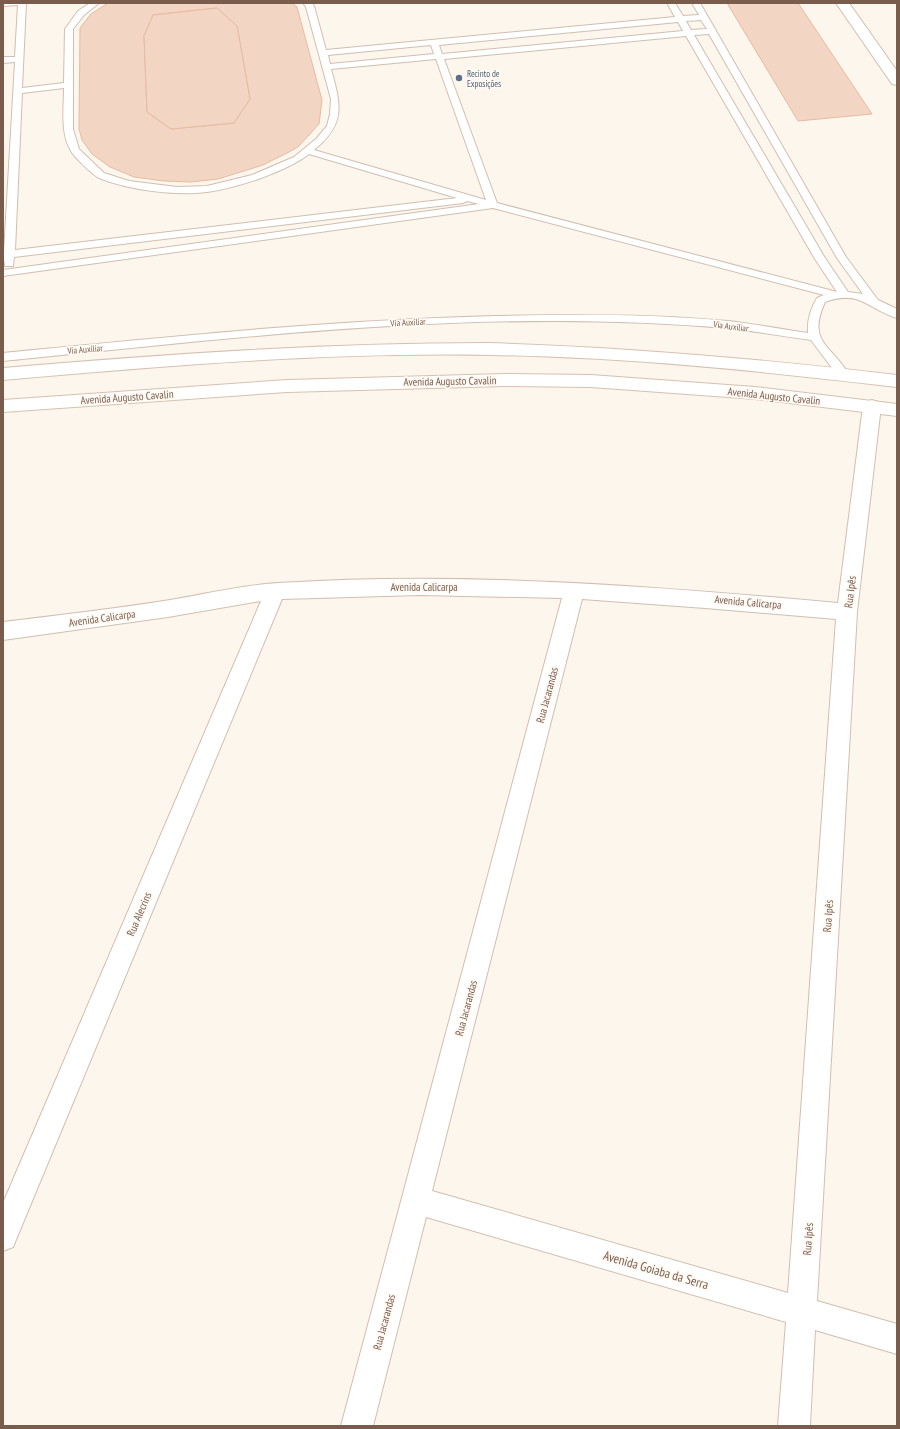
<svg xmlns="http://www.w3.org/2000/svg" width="900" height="1429" font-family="'PT Sans Narrow',sans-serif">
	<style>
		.building { fill: #f3d5c3; stroke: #e6bba3; fill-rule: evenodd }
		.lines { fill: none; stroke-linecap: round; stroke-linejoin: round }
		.lane-casing { stroke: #d1beb0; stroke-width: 2 }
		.street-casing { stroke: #d1beb0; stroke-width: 2 }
		.secondary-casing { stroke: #d6c0b0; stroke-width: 2 }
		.lane { fill: #fff; fill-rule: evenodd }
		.street { fill: #fff; fill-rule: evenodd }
		.secondary { fill: #fff; fill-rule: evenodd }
		.service-dot { fill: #5c6f8a; stroke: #fffaf3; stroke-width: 1.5 }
		.labels { text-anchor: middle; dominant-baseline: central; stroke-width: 3.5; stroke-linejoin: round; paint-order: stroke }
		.far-service-label { font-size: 9px; fill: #4e5e75; stroke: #fffaf3; text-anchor: start }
		.far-street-label { font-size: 9px; fill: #7a5c4d; stroke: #fffaf3 }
		.street-label { font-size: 11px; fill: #7a5c4d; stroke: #fffaf3 }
		.near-street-label { font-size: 13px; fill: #7a5c4d; stroke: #fffaf3 }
	</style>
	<rect width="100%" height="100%" fill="#fdf6ec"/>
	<g class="building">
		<path d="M108,3H292L297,7L322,100L319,124L298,147L289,152L263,165L218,179L191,182L164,181L134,177L110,167L92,154L82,140L79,129L80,28L91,14ZM217,8L237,26L250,99L234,123L171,129L147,112L144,36L153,15Z"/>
		<polygon points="727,3 798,3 872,114 798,121"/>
		<polygon points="217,8 237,26 250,99 234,123 171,129 147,112 144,36 153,15"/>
	</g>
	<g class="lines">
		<defs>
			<path id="lane" d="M3,3H26L22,88L64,83L65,29L78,11L90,3H99L84,15L73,29V129L79,149L104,173L129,181L177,187L207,186L252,175L294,157L316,139L327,126L330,114L331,99L306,7L303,3H312L314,6L326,50L675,17L667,3H675L683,16L699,15L692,3H700L846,257L878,300L897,309V318C869,310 860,289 825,302C807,342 830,344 848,373L842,377L838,376L811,340C782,336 754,331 726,328C485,307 242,337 3,361V353C167,337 331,320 496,316C573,314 651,314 728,321C754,324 781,329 808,333C807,320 811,308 817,298L824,295L493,208L3,276V270L479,204L467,201L463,203L14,257L13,266H5L3,252H4L15,62L3,63V57H15L18,5L3,6ZM701,20L707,29L691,30L686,21ZM678,22L683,31L442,54L439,45ZM709,34L837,258L863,294L848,292L825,258L694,35ZM686,36L815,259L837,292L497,203L444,59ZM431,45L434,54L330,64L328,55ZM436,59L486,200L314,150C346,124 341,105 331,69ZM64,88C64,108 60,133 71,151C74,157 93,175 99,178C129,190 175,196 207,192C236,188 286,172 309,154L457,198L15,250L22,93Z"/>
			<g id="street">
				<polygon points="836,3 849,3 897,71 897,85 892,84"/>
				<path d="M872,400L878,402L881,406L857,612L817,1301L897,1324V1354L815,1330L810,1426H778L786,1322L426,1217L373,1426H341L562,598L420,595L282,599L13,1247L3,1251V1203L261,601L168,617L3,640V622C59,615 115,609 170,600C206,594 242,585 278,583C465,571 652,586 838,603L863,406L866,402ZM582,599L705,608L836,619L788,1293L432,1191Z"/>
			</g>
			<g id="secondary">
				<path d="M488,343C625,347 761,359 897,375V387C761,371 625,357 489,355C326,352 164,366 3,380V368C165,354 326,343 488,343Z"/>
				<polygon points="505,374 591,375 755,387 897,404 897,416 755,399 591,387 505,386 287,392 3,412 3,400 287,380"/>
			</g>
		</defs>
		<use href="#lane" class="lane-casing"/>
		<use href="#street" class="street-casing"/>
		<use href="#secondary" class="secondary-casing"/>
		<use href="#lane" class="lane"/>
		<use href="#street" class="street"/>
		<use href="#secondary" class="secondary"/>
	</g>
	<circle class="service-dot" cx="459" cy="78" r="4"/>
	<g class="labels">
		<g class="far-service-label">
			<text x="467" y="73">Recinto de<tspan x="467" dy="10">Exposições</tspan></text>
		</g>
		<g class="far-street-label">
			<text transform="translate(408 322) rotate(-3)">Via Auxiliar</text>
			<text transform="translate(731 326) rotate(7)">Via Auxiliar</text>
			<text transform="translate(85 349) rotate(-5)">Via Auxiliar</text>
		</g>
		<g class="street-label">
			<text transform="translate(450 381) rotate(-1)">Avenida Augusto Cavalin</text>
			<text transform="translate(774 396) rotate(6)">Avenida Augusto Cavalin</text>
			<text transform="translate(127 397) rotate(-4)">Avenida Augusto Cavalin</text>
			<text x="424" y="587">Avenida Calicarpa</text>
			<text transform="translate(850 592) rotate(-83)">Rua Ipês</text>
			<text transform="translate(748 602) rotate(5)">Avenida Calicarpa</text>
			<text transform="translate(102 618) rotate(-8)">Avenida Calicarpa</text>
			<text transform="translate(547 695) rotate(-75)">Rua Jacarandas</text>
			<text transform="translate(139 914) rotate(-67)">Rua Alecrins</text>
			<text transform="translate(828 916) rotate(-86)">Rua Ipês</text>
			<text transform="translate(466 1008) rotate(-75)">Rua Jacarandas</text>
			<text transform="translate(808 1239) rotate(-86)">Rua Ipês</text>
			<text transform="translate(384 1322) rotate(-75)">Rua Jacarandas</text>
		</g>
		<g class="near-street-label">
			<text transform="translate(656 1270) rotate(16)">Avenida Goiaba da Serra</text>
		</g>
	</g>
	<rect width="900" height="1429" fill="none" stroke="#7a5c4d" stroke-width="8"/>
</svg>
